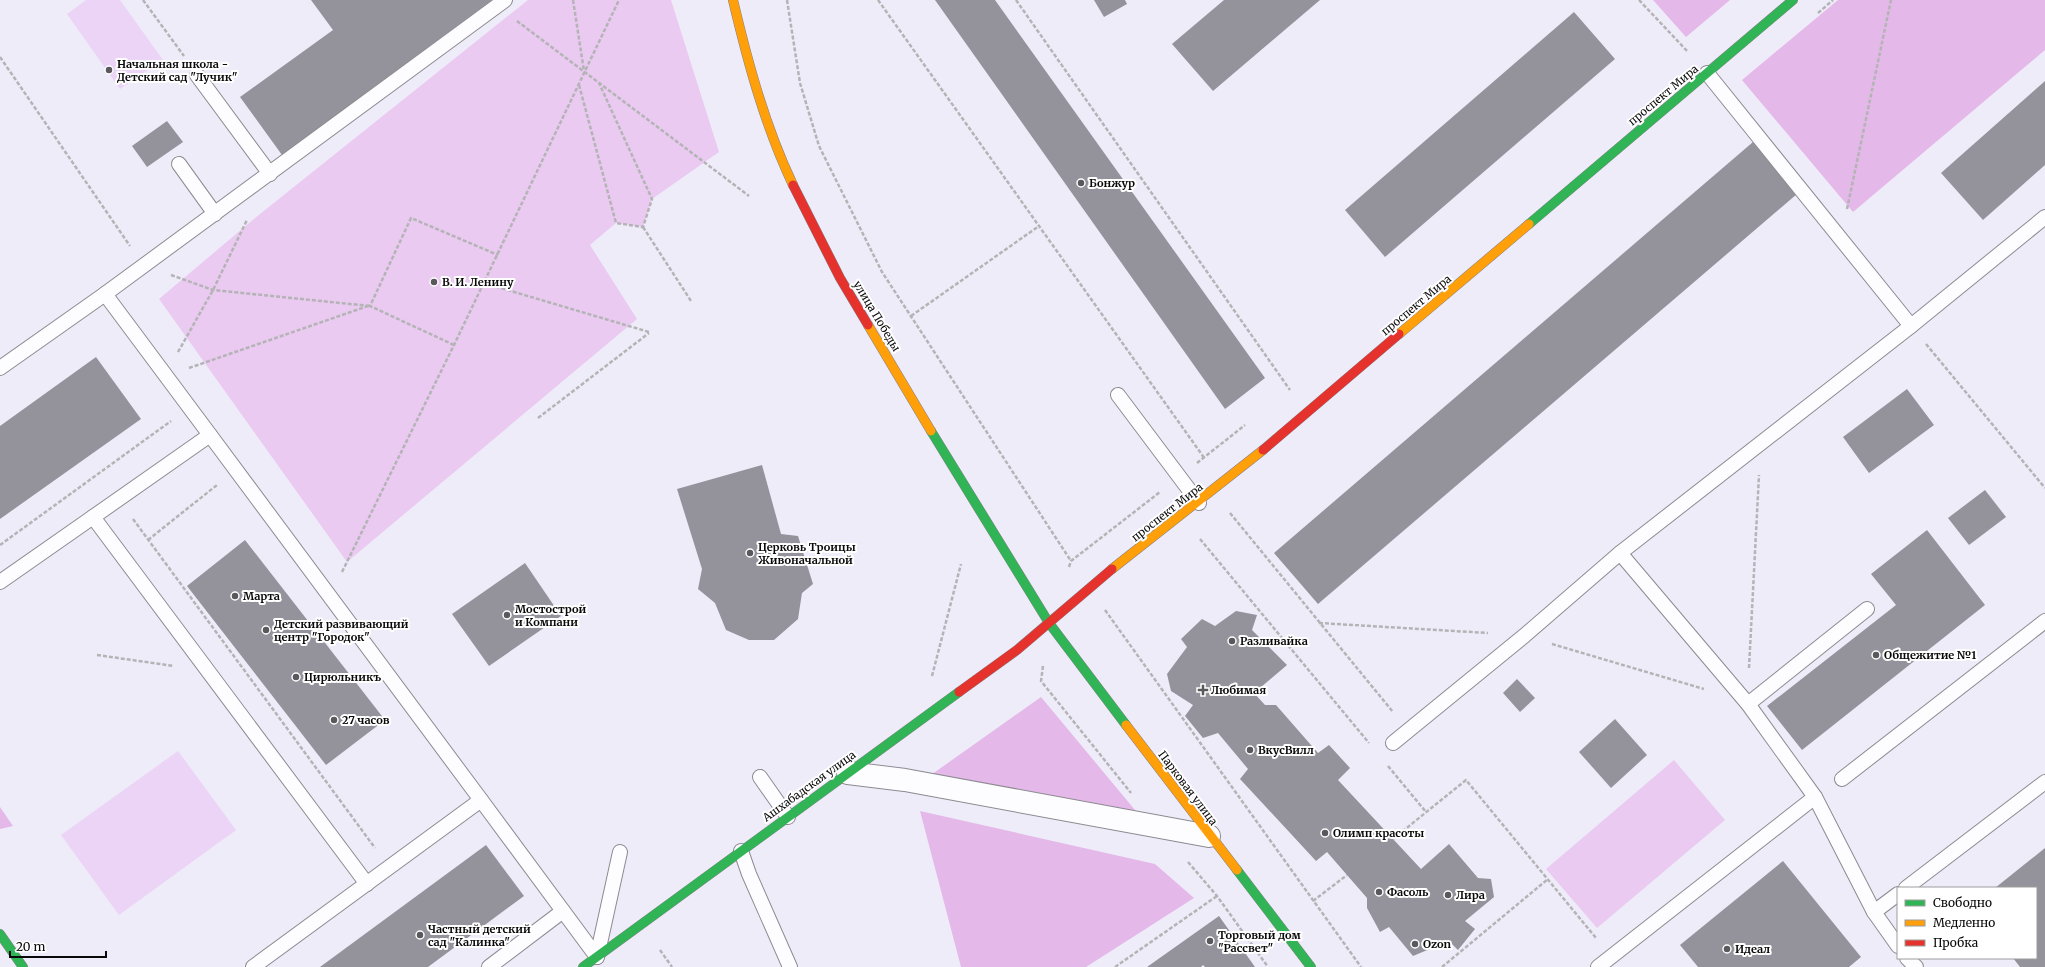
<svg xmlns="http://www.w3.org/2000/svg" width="2045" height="967" font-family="Merriweather,serif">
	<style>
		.green { fill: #eacaf1 }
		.forest { fill: #e4b8e8 }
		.pitch { fill: #ebd4f5 }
		.building { fill: #94939b }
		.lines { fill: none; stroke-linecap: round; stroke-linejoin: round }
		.lane-casing { stroke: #8d8b91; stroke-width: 16 }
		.street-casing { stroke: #8d8b91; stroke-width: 24 }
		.fast-casing { stroke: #838288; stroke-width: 10 }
		.slow-casing { stroke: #838288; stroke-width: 10 }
		.jam-casing { stroke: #838288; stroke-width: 10 }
		.path { stroke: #b4b4b6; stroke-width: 2.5; stroke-dasharray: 4 2; stroke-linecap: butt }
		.lane { stroke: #fdfcfe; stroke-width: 14 }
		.street { stroke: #fdfcfe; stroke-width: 22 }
		.fast { stroke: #30b455; stroke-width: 9 }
		.slow { stroke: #ff9f0a; stroke-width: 9 }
		.jam { stroke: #e5322d; stroke-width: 9 }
		.poi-dot { fill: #5a585d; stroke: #fff; stroke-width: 1.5 }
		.labels { text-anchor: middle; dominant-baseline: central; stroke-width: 4; stroke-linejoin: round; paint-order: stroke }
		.poi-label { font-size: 11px; font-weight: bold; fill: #090909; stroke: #fff; text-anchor: start }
		.street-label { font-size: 11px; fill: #090909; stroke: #fff }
	</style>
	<rect width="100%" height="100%" fill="#efecf9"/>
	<g class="green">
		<polygon points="528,0 671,0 719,152 652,199 643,227 616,223 590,245 637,319 347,562 159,299 255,218"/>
		<polygon points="1674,760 1725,820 1597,928 1546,869"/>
	</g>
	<g class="forest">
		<polygon points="1653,0 1730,0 1686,37"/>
		<polygon points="1838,0 2045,0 2045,50 1853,212 1742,80"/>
		<polygon points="1041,697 1140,816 928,777"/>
		<polygon points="0,807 13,826 0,829"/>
		<polygon points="920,811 1155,864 1194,898 1086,967 961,967"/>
	</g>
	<g class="pitch">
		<polygon points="86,0 120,0 163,60 120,89 67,14"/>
		<polygon points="178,751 236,830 119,915 61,835"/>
	</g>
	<g class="building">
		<polygon points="311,0 492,0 282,155 240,97 333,30"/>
		<polygon points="935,0 995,0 1265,378 1225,409"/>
		<polygon points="1094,0 1125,0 1127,4 1104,17"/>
		<polygon points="1224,0 1320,0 1213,91 1172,44"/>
		<polygon points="1574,12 1615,59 1385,257 1345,210"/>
		<polygon points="2045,81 2045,165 1983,220 1941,173"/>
		<polygon points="167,121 183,142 147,167 132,146"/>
		<polygon points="1753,142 1797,194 1318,604 1274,553"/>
		<polygon points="96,357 141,419 0,519 0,426"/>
		<polygon points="1907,389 1934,425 1869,473 1843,437"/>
		<polygon points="762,465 781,534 798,536 813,584 802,593 798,619 774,640 749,640 726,630 715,603 698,589 702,569 677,489"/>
		<polygon points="1985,490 2006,517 1969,545 1948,518"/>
		<polygon points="1927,530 1985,605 1802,750 1767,706 1896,605 1871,574"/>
		<polygon points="245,540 385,720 326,765 187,586"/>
		<polygon points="525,563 561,616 489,666 452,614"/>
		<polygon points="1236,611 1257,615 1252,630 1287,665 1254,693 1265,705 1276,705 1318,753 1329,745 1350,768 1338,780 1421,869 1449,844 1478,878 1491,879 1494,897 1465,921 1475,929 1458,950 1449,941 1413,956 1389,927 1380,932 1367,908 1367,898 1327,852 1316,861 1240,779 1248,769 1218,733 1203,738 1185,716 1193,705 1171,691 1167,674 1187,647 1181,639 1202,619 1215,626"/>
		<polygon points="1517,679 1535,698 1520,712 1503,693"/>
		<polygon points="1615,719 1647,755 1611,788 1579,752"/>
		<polygon points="486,845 524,896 428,967 320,967"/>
		<polygon points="2045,848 2045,967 2020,967 2013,958 2036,958 2036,888 1995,888"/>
		<polygon points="1783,861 1861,957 1849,967 1698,967 1680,945"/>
		<polygon points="1219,916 1255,967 1205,967 1203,965 1201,967 1147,967"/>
	</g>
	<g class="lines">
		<defs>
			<g id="lane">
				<polyline points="1707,73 1911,326"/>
				<polyline points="197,75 270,174"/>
				<polyline points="179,164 215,214"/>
				<polyline points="105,294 505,0"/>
				<polyline points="0,368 105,294 210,435"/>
				<polyline points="1118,395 1199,503"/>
				<polyline points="1620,553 1748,704 1815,797 1874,912 1898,946"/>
				<polyline points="0,582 93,517"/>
				<polyline points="1748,704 1867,609"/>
				<polyline points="1393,743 1524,636 1620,553 1911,326 2045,217"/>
				<polyline points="760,777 788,817"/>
				<polyline points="1842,779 2045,621"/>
				<polyline points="741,851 749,874 790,967"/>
				<polyline points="367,884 93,517 210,435 481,800"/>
				<polyline points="1906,888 2045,782"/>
				<polyline points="1874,912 1898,894"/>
				<polyline points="597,957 620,852"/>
				<polyline points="1907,958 1916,967"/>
				<polyline points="253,967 481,800 597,957"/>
				<polyline points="489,967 563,911"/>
				<polyline points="1598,967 1815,797"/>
			</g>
			<polyline id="street" points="848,773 905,780 1209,836"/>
			<g id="fast">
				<polyline points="1529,224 1793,0"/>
				<polyline points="931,431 1049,623 1126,725"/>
				<polyline points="1237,870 1311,967"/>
				<polyline points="0,934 23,967"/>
				<polyline points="583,967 959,692"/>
			</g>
			<g id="slow">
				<path d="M733,0C748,63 765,126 793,185"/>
				<polyline points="868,325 931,431"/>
				<polyline points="1399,334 1529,224"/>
				<polyline points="1112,569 1263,450"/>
				<polyline points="1126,725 1237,870"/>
			</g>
			<g id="jam">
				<polyline points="793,185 840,278 868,325"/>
				<polyline points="1263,450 1399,334"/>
				<polyline points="959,692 1017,650 1112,569"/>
			</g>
		</defs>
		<use href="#lane" class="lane-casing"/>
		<use href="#street" class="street-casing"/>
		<use href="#fast" class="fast-casing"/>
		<use href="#slow" class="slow-casing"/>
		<use href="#jam" class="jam-casing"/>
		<g class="path">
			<polyline points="143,0 184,56"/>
			<polyline points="573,0 584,71"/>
			<polyline points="787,0 800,83 819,146 882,272 1071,561"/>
			<polyline points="878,0 1205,459"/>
			<polyline points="1016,0 1290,390"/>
			<polyline points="1639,0 1688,52"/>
			<polyline points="1818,13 1833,0"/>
			<polyline points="517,21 749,196"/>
			<polyline points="0,57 130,246"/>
			<polyline points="579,85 616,223 643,227 652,199 599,83"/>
			<polyline points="1847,209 1891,0"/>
			<polyline points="643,227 691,301"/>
			<polyline points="171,275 213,290 370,306"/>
			<polyline points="484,283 649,332"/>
			<polyline points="911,316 1039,226"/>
			<polyline points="1926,344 2045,488"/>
			<polyline points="454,345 370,306 411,218 498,255"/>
			<polyline points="178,352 213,290 247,220"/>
			<polyline points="189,368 368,306"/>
			<polyline points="538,418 649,333"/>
			<polyline points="1197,463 1245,425"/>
			<polyline points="1230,513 1393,712"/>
			<polyline points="133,519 375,848"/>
			<polyline points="1200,539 1369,743"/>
			<polyline points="148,540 217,485"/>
			<polyline points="0,545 171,421"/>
			<polyline points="1069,567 1071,561 1160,492"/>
			<polyline points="342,572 454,345 619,0"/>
			<polyline points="1105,610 1361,967"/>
			<polyline points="1319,623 1488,633"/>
			<polyline points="1552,644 1704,689"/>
			<polyline points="97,655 174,666"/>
			<polyline points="1043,666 1041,681 1131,793"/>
			<polyline points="1749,668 1759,475"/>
			<polyline points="932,676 961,564"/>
			<polyline points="1388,766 1426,812"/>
			<polyline points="1393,839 1466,780 1596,938"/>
			<polyline points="1188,862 1217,896 1268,967"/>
			<polyline points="1313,901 1347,875"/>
			<polyline points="660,950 672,967"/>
			<polyline points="1115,967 1217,896"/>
			<polyline points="1442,967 1548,879"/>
		</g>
		<use href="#lane" class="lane"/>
		<use href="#street" class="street"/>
		<use href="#fast" class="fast"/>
		<use href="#slow" class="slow"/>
		<use href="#jam" class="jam"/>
	</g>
	<g class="poi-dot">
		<circle cx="109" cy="70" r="4"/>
		<circle cx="1081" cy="183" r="4"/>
		<circle cx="434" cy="282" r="4"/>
		<circle cx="750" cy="553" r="4"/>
		<circle cx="235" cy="596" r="4"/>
		<circle cx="507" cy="615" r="4"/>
		<circle cx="266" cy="630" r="4"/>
		<circle cx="1232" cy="641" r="4"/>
		<circle cx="1876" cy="655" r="4"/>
		<circle cx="296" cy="677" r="4"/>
		<path d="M1201 684h4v4h4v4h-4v4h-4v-4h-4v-4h4z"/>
		<circle cx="334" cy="720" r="4"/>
		<circle cx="1250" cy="750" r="4"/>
		<circle cx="1325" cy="833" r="4"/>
		<circle cx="1379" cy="892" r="4"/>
		<circle cx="1448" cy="895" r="4"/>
		<circle cx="420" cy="935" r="4"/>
		<circle cx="1210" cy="941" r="4"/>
		<circle cx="1415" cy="944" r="4"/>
		<circle cx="1727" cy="949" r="4"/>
	</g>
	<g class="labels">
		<g class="poi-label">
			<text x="117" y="64">Начальная школа -<tspan x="117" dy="13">Детский сад "Лучик"</tspan></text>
			<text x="1089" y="183">Бонжур</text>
			<text x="442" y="282">В. И. Ленину</text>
			<text x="758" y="547">Церковь Троицы<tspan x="758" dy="13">Живоначальной</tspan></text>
			<text x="243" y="596">Марта</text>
			<text x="515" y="609">Мостострой<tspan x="515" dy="13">и Компани</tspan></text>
			<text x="274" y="624">Детский развивающий<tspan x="274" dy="13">центр "Городок"</tspan></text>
			<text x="1240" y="641">Разливайка</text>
			<text x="1884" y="655">Общежитие №1</text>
			<text x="304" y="677">Цирюльникъ</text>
			<text x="1211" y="690">Любимая</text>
			<text x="342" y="720">27 часов</text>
			<text x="1258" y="750">ВкусВилл</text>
			<text x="1333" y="833">Олимп красоты</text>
			<text x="1387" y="892">Фасоль</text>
			<text x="1456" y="895">Лира</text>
			<text x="428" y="929">Частный детский<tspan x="428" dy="13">сад "Калинка"</tspan></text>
			<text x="1218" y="935">Торговый дом<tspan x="1218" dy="13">"Рассвет"</tspan></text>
			<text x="1423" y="944">Ozon</text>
			<text x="1735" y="949">Идеал</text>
		</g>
		<g class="street-label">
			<text transform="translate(1663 95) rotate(-40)">проспект Мира</text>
			<text transform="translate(1416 305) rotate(-40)">проспект Мира</text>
			<text transform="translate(877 316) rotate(59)">улица Победы</text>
			<text transform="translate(1167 512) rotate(-38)">проспект Мира</text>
			<text transform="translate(809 786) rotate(-36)">Ашхабадская улица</text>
			<text transform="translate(1188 788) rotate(53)">Парковая улица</text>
		</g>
	</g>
	<rect x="1897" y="887" width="140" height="72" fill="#ffffff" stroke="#9d9d9d"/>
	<rect x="1905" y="900" width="20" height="6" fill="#30b455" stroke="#9d9d9d"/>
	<text x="1933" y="907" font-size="12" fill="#090909">Свободно</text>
	<rect x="1905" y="920" width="20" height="6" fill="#ff9f0a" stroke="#9d9d9d"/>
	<text x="1933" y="927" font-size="12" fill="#090909">Медленно</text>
	<rect x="1905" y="940" width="20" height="6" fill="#e5322d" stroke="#9d9d9d"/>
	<text x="1933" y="947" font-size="12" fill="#090909">Пробка</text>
	<path d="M10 951v6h96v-6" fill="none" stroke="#090909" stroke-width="2"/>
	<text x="16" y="951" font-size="12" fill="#090909" stroke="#ffffff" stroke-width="3" paint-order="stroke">20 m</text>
</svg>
